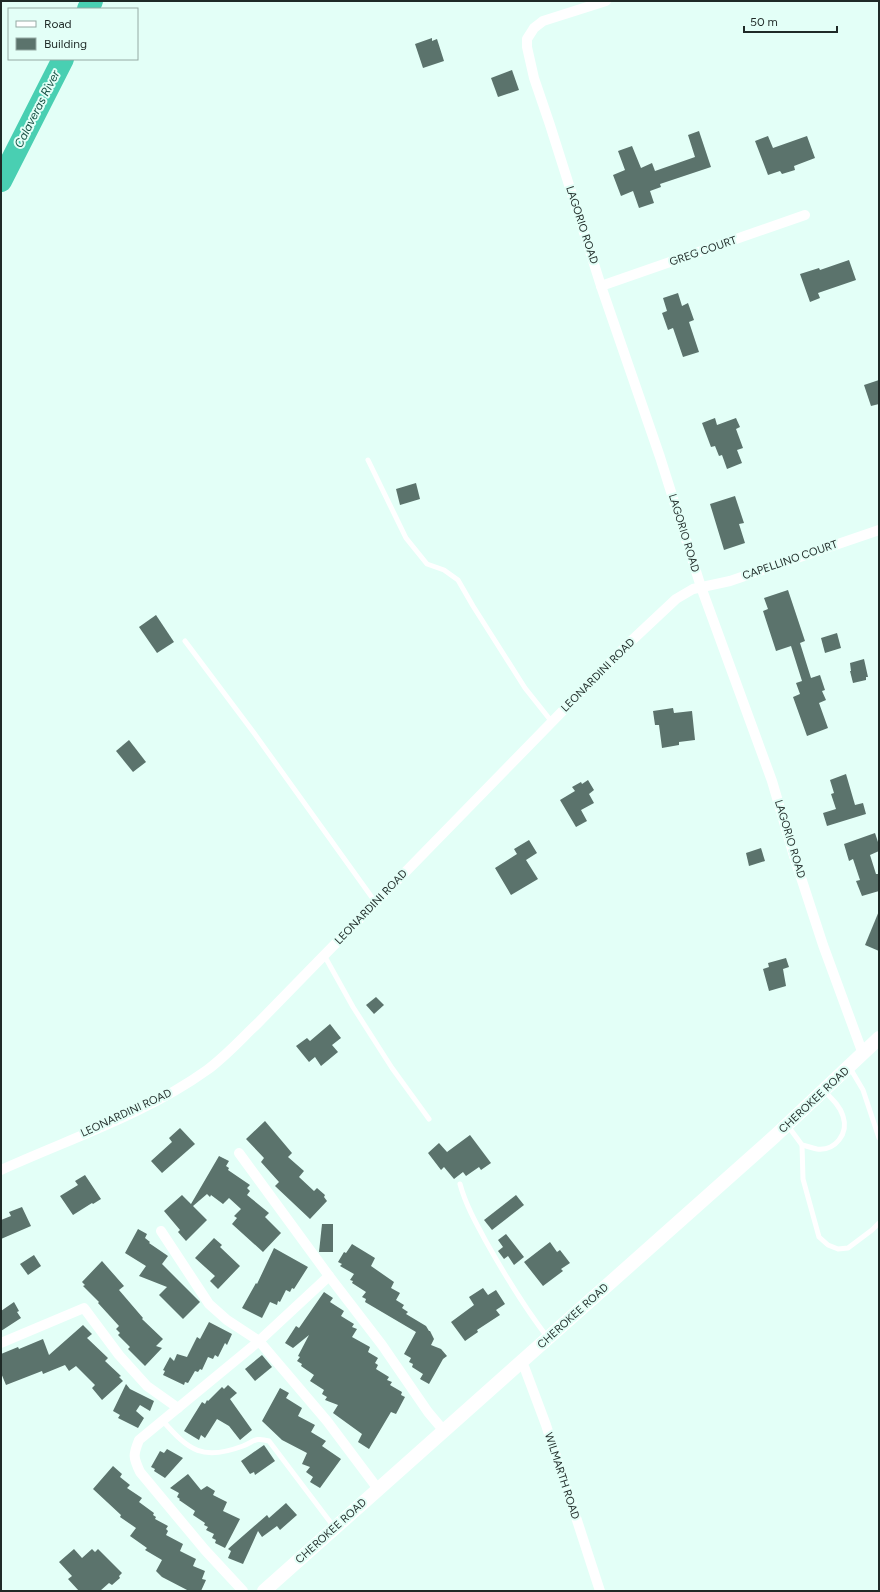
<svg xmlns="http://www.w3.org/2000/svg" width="880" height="1592" font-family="Figtree,sans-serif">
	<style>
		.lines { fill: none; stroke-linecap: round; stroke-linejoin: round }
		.river { stroke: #49cfb2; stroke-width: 22 }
		.building { fill: #5b736c }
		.lane { stroke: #fff; stroke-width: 5 }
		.street { stroke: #fff; stroke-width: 10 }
		.secondary { stroke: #fff; stroke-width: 14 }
		.labels { text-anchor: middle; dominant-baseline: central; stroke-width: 4; stroke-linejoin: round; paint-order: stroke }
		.street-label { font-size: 11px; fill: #1f2a27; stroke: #e3fff7 }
		.water-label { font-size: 12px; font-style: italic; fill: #1c5347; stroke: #e3fff7 }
	</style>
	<rect width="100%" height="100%" fill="#e3fff7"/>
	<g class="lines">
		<g class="river">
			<polyline points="88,9 92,1"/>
			<polyline points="1,181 63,59"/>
		</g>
	</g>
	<g class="building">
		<polygon points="432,38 432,41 437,39 444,61 423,68 415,44"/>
		<polygon points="512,70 519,90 498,97 491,78"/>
		<polygon points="699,131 711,167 660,184 661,187 650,191 654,203 639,208 633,191 621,196 613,175 625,170 618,151 632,146 641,168 652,163 655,171 695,157 688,135"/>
		<polygon points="768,136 773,148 807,136 815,158 794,166 795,170 782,174 780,171 768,175 755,141"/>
		<polygon points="849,260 856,280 818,293 820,298 810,302 800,274 819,268 820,270"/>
		<polygon points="678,293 682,306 688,303 694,320 689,322 699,352 683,357 673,328 668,330 662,313 667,311 663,298"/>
		<polygon points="879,380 879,404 871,406 864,385"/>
		<polygon points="715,418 717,425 736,418 740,427 736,429 743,448 737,450 742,463 727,469 722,455 719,456 715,446 711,447 702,423"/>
		<polygon points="416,483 420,499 400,505 396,489"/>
		<polygon points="735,496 744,523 739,524 745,543 724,550 710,504"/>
		<polygon points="788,590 805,641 800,643 811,678 820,675 825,690 822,691 826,700 819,703 828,728 807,736 793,697 800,694 796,683 802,681 791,646 776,651 763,611 768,609 764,598"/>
		<polygon points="156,615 174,642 157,653 139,627"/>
		<polygon points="837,633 841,648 825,653 821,638"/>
		<polygon points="864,659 868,677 866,677 866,680 853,683 850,671 851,671 850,663"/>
		<polygon points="673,708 674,713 692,711 695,740 679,742 679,745 662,748 659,725 655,725 653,711"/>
		<polygon points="129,740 146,762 133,772 116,751"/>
		<polygon points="846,774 855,805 863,803 866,814 827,826 823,813 836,809 831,794 834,793 830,780"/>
		<polygon points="588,780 594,790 589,794 594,803 581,810 587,821 576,827 560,800 575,791 572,787 581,782 582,784"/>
		<polygon points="875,833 879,845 879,851 870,855 876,874 879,874 879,891 862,896 856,881 860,880 853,859 849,861 844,844"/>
		<polygon points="529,840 537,853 526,860 538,879 511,895 495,868 517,854 514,849"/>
		<polygon points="761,848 765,861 749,866 746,853"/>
		<polygon points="879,911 879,951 865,945"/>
		<polygon points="786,958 789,967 783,969 786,986 769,991 763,969 769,967 768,963"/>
		<polygon points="376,997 384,1005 374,1014 366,1005"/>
		<polygon points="330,1024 341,1038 332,1045 338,1052 321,1066 315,1057 309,1062 296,1046 307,1038 310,1041"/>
		<polygon points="265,1121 292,1153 288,1157 304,1171 299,1177 314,1191 317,1188 325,1195 324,1197 327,1201 310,1219 275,1186 279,1182 261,1162 264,1158 246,1139"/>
		<polygon points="180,1128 195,1144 162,1173 151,1161 172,1142 169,1138"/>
		<polygon points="470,1135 491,1163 481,1170 479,1167 466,1176 463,1172 454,1179 444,1167 441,1170 428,1153 439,1143 447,1152"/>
		<polygon points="219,1156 229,1161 226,1166 229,1168 228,1170 250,1185 247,1188 250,1191 247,1195 269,1213 265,1217 281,1233 263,1252 232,1224 237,1218 234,1216 241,1209 229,1198 223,1204 211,1195 210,1197 207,1194 193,1206 207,1220 186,1241 178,1232 180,1230 164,1211 182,1195 191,1204"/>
		<polygon points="85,1175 101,1199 93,1204 92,1203 73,1215 60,1196 78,1185 75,1181"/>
		<polygon points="516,1195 524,1205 492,1230 484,1220"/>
		<polygon points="22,1207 31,1226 1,1239 1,1220 11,1216 9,1212"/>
		<polygon points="322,1224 333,1224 333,1252 319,1252"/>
		<polygon points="138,1229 147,1234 145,1238 150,1242 149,1243 168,1256 162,1264 200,1302 183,1319 159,1295 167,1287 139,1276 146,1266 125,1253"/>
		<polygon points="506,1234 524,1257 514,1265 508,1256 504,1259 498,1251 503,1247 498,1240"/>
		<polygon points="214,1238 222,1245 220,1247 240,1266 218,1289 210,1281 215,1276 195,1258"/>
		<polygon points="550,1242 557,1252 560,1250 570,1263 561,1269 563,1271 543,1286 524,1262"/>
		<polygon points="352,1244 375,1258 371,1266 394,1282 391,1288 400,1293 396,1300 404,1305 402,1308 408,1312 406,1314 426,1326 429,1331 430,1331 434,1339 431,1345 441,1349 447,1356 443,1359 429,1384 420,1379 423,1374 412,1367 413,1364 409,1362 411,1358 404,1354 416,1332 365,1302 366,1299 362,1297 366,1292 352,1283 353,1281 350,1280 354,1274 340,1266 342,1264 338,1262 344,1252 346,1253"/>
		<polygon points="274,1248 308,1267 294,1289 292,1288 290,1292 286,1290 280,1302 278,1301 277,1305 270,1302 262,1318 242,1308 256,1283 257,1284"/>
		<polygon points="34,1255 41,1266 28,1275 20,1264"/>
		<polygon points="102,1261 124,1286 119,1290 143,1318 142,1319 163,1339 156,1346 162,1348 145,1366 128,1349 130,1347 118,1335 120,1333 116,1329 119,1326 98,1303 99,1302 83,1286 85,1285 82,1282"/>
		<polygon points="483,1288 488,1295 496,1290 505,1304 496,1310 500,1315 477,1330 478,1332 465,1341 451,1322 474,1305 469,1297"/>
		<polygon points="324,1292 333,1298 330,1302 344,1311 341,1316 354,1324 352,1327 357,1329 352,1337 370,1347 368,1352 378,1358 375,1363 378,1365 376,1369 389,1377 387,1380 392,1382 390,1385 402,1392 401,1395 405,1397 396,1414 391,1412 369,1449 358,1442 362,1434 333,1413 338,1405 325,1400 327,1397 322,1394 324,1390 310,1381 314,1375 301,1366 302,1364 297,1361 300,1357 298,1356 309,1335 293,1348 285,1343 296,1326 299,1328"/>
		<polygon points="14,1302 19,1311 17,1312 21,1318 1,1331 1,1311"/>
		<polygon points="209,1322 232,1334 227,1345 225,1343 218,1357 215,1355 213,1359 208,1357 202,1370 200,1369 198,1372 195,1371 188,1383 185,1382 184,1385 163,1375 165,1371 163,1370 170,1357 174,1361 177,1354 187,1357 197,1337 200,1339"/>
		<polygon points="83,1325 92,1334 87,1338 108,1358 105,1361 121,1376 119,1377 123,1381 102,1400 92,1388 95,1385 76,1366 69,1371 65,1365 43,1374 42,1371 6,1385 1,1373 1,1354 18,1347 19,1349 43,1339 49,1355"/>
		<polygon points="262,1355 272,1367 255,1381 245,1369"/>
		<polygon points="126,1384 130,1389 154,1401 150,1411 140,1405 136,1411 144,1418 138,1428 118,1418 120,1415 113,1411"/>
		<polygon points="228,1385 237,1393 230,1399 252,1430 240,1440 229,1426 217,1419 205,1438 201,1435 199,1440 184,1431 202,1402 205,1404 207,1400 208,1401 222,1387 224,1389"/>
		<polygon points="280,1388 289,1393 286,1398 302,1408 298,1416 315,1425 311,1432 326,1441 322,1446 341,1459 320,1488 310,1482 313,1477 306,1472 310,1467 302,1464 307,1453 282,1440 262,1421"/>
		<polygon points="264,1445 275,1461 255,1475 254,1472 250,1474 241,1461"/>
		<polygon points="167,1449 183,1458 165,1478 154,1471 155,1469 151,1467 160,1451 164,1453"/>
		<polygon points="113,1466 122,1474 120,1477 130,1485 127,1488 142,1498 139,1502 154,1513 153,1515 156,1517 155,1519 168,1526 166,1529 168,1531 166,1535 183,1544 180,1551 196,1559 193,1566 205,1571 202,1579 206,1580 201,1591 189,1591 162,1577 156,1571 162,1560 145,1550 147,1548 130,1536 136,1528 120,1517 121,1515 93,1489"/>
		<polygon points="188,1474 201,1490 207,1486 215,1491 213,1495 227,1502 223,1511 240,1519 225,1548 215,1543 216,1540 212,1538 214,1534 206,1530 208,1527 204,1525 205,1523 193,1515 195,1511 179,1500 180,1499 177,1497 179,1493 170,1488"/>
		<polygon points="286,1503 297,1515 280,1530 277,1526 262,1537 258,1531 243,1564 228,1558 231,1551 228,1549 267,1515 269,1518"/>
		<polygon points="74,1549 82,1558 92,1549 95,1552 98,1549 122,1573 119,1576 120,1578 112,1585 109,1583 100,1591 79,1591 68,1579 72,1576 59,1562"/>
	</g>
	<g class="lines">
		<g class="lane">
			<polyline points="368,460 406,538 427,564 444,570 458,580 473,606 525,688 552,722"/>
			<polyline points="185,641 254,733 376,903"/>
			<polyline points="324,955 353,1007 392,1068 429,1119"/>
			<polyline points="850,1068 863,1090 879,1138"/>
			<polyline points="788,1126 802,1145 803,1179 819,1237 828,1245 838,1249 848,1248 872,1230 879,1223"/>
			<path d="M802,1145C807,1146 812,1148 817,1149C835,1151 849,1134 843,1116C840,1106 832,1099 825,1092"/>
			<path d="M460,1184C466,1206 477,1225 488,1245C506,1277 525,1308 548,1338"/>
			<path d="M163,1421C189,1451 203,1461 243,1446C255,1441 255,1437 269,1441L334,1527"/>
		</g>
		<g class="street">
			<polyline points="606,1 543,21 534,28 527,39 527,47 534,78 550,125 601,286 660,457 701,587 772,781 794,856 823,945 863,1054"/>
			<polyline points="601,286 805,215"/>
			<polyline points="239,1153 329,1276 382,1345 428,1412 444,1431"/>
			<path d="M1,1170C69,1139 146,1114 207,1070C225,1057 242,1038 258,1023L628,644L676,599L693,589L730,581L879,530"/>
			<polyline points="161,1231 209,1304 227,1320 259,1341 327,1421 378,1489"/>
			<polyline points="1,1343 84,1308 119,1355 147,1386 178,1408"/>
			<polyline points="522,1363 525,1369 546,1425 600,1591"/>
			<path d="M243,1591L205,1550L140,1472C133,1457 133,1455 139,1440L259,1341L329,1276"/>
		</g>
		<polyline class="secondary" points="264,1591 775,1136 879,1038"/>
	</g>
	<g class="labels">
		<g class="street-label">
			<text transform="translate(582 225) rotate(72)">LAGORIO ROAD</text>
			<text transform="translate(703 251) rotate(-19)">GREG COURT</text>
			<text transform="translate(684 533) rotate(73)">LAGORIO ROAD</text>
			<text transform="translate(790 560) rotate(-19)">CAPELLINO COURT</text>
			<text transform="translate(598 675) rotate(-45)">LEONARDINI ROAD</text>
			<text transform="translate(790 839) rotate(73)">LAGORIO ROAD</text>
			<text transform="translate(371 907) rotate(-46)">LEONARDINI ROAD</text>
			<text transform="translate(814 1100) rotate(-43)">CHEROKEE ROAD</text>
			<text transform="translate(126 1113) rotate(-25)">LEONARDINI ROAD</text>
			<text transform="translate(573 1316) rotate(-42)">CHEROKEE ROAD</text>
			<text transform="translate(562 1476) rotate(72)">WILMARTH ROAD</text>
			<text transform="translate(331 1531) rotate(-42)">CHEROKEE ROAD</text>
		</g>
		<g class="water-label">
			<text transform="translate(37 109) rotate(-63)">Calaveras River</text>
		</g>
	</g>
	<rect width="880" height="1592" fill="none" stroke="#1f2a27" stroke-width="4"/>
	<rect x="8" y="8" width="130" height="52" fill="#e3fff7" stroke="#95aaa4"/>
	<rect x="16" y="21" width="20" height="6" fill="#ffffff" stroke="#95aaa4"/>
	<text x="44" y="28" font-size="12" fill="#1f2a27">Road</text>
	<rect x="16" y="38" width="20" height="12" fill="#5b736c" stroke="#95aaa4"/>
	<text x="44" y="48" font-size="12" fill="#1f2a27">Building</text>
	<path d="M744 26v6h93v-6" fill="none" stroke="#1f2a27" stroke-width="2"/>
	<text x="750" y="26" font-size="12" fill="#1f2a27" stroke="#e3fff7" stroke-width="3" paint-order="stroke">50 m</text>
</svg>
